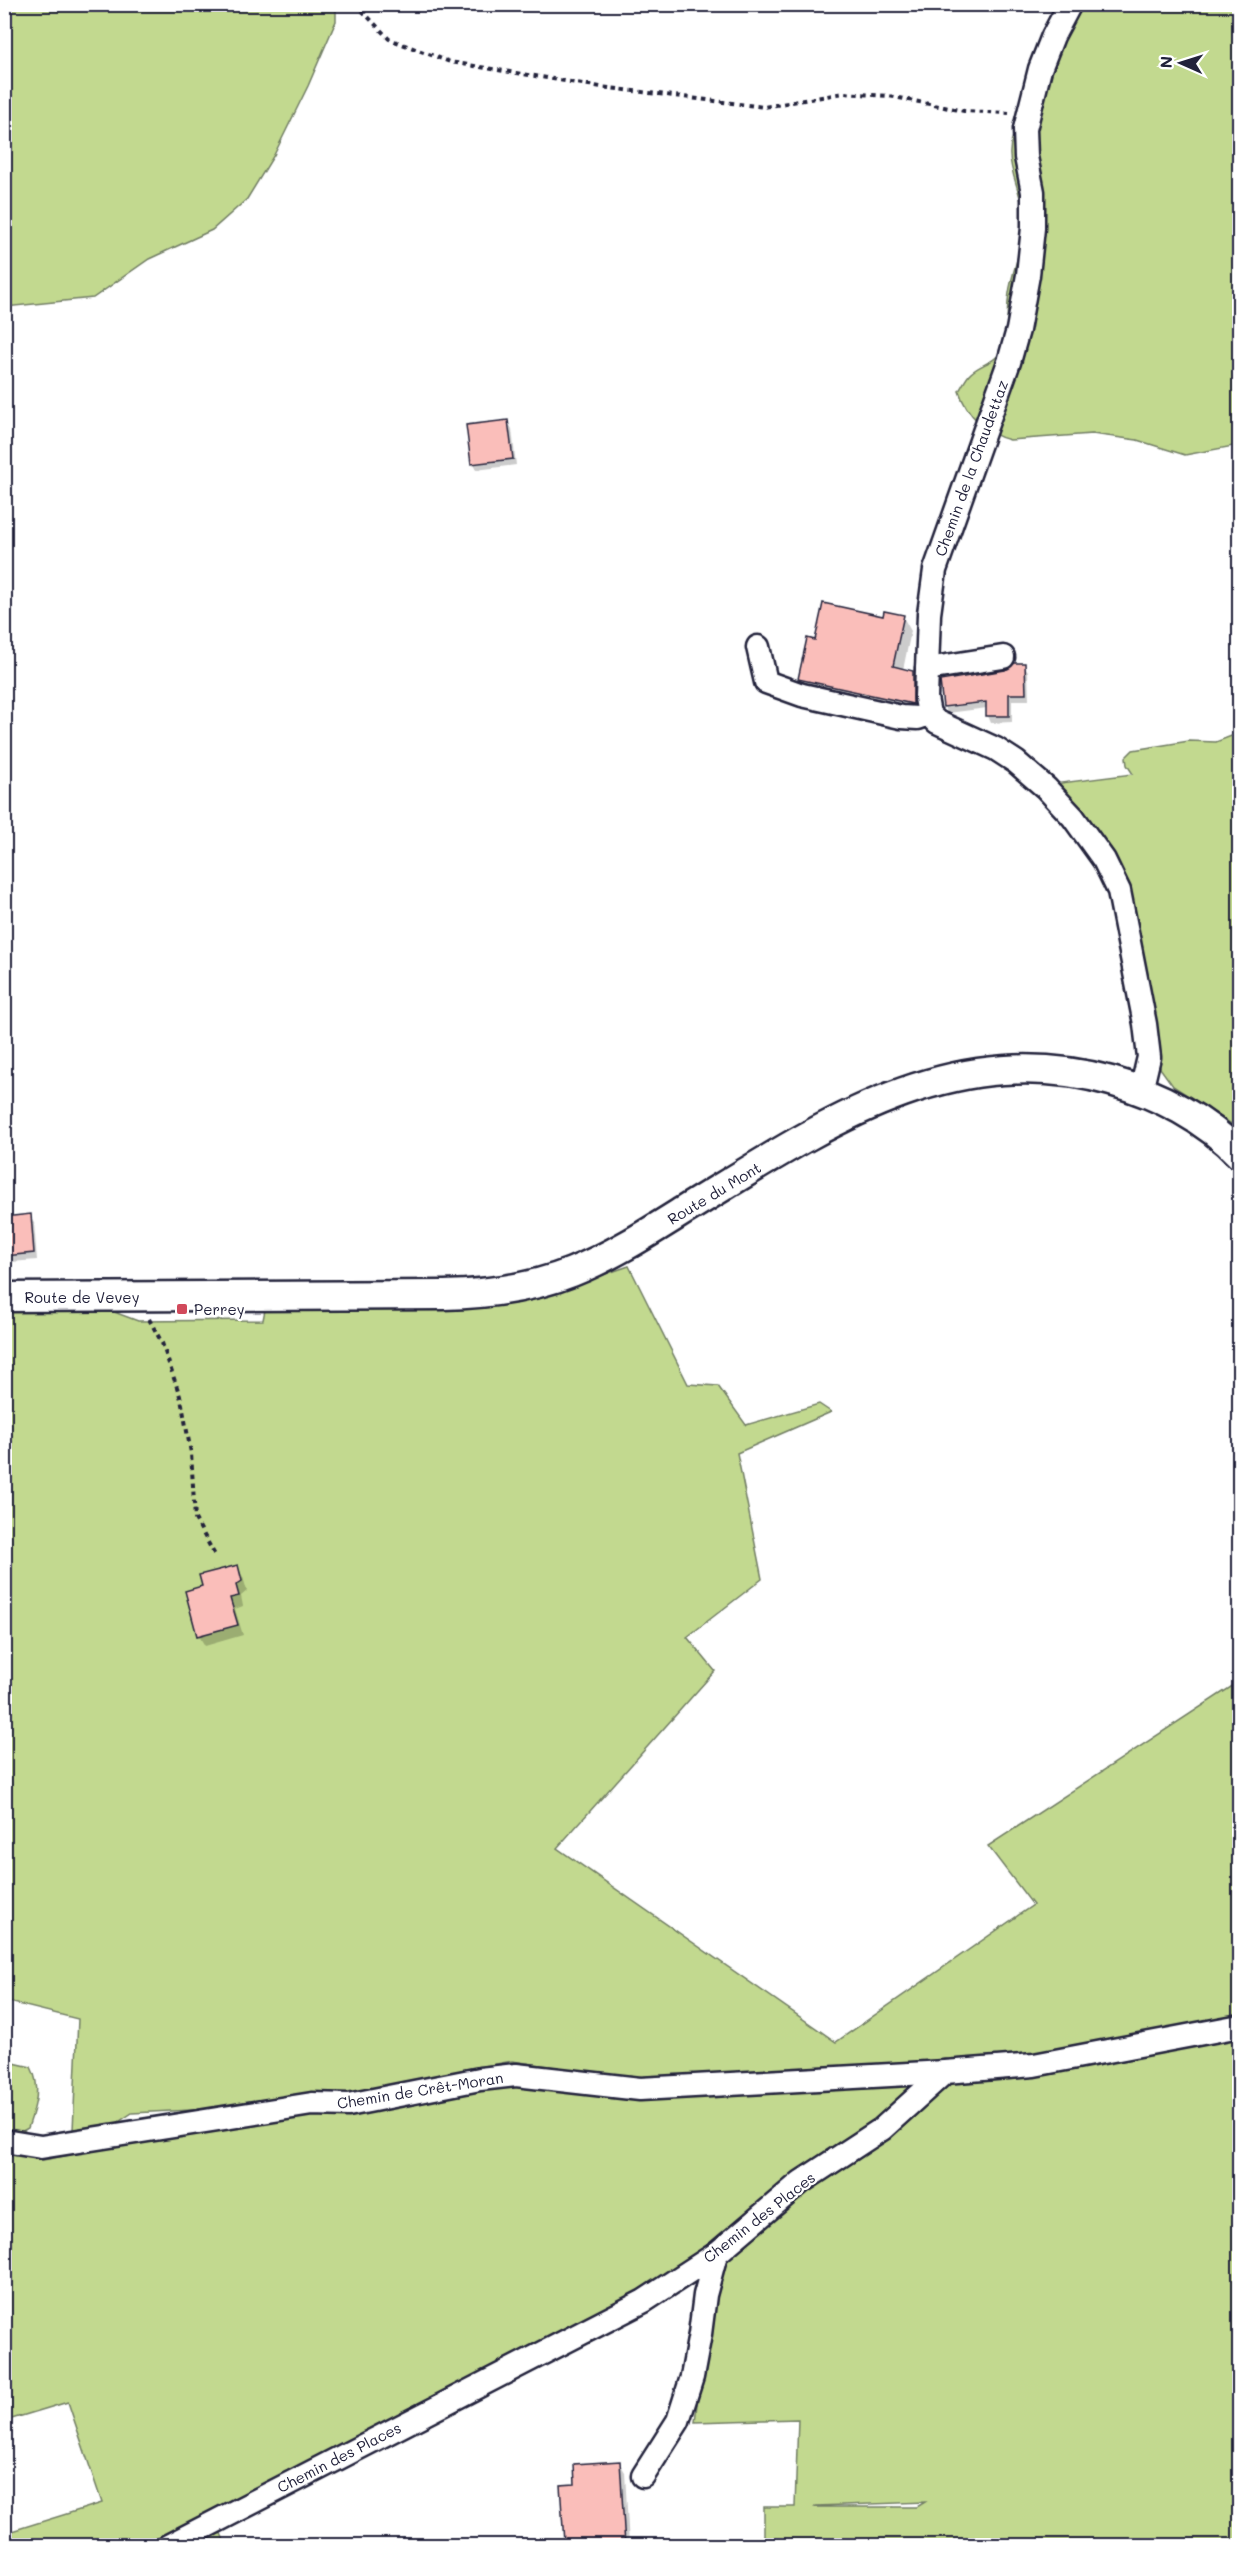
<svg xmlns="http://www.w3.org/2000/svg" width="1244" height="2550" font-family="Mali,sans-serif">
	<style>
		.green { fill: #c2d98f; stroke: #727e65; stroke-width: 1.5; fill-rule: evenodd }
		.shadow { fill: #0003 }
		.building { fill: #fabeba; stroke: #22223b; stroke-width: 1.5 }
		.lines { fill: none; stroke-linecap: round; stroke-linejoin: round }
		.minor-casing { stroke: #22223b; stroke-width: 27 }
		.major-casing { stroke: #22223b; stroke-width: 33 }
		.path { stroke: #22223b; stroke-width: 4; stroke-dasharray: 4.5 4.5; stroke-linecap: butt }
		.minor { stroke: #fff; stroke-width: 22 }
		.major { stroke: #fff; stroke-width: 28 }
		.poi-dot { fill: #d1495b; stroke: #fff; stroke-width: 2 }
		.labels { text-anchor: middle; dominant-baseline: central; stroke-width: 4.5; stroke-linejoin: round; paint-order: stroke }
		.street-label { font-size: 15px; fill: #22223b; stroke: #fff }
		.poi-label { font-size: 15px; fill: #22223b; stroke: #fff; text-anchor: start }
	</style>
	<rect width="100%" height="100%" fill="#fff"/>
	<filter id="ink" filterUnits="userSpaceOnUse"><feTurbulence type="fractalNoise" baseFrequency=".0167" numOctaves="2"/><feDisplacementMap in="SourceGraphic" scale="12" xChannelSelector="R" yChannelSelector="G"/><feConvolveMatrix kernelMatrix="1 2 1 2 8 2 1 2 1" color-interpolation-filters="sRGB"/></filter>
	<g filter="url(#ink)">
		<g class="green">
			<polygon points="4,5 336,4 336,21 308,86 274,155 247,199 212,230 149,259 93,298 5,307"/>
			<path d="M1076,5H1239V445L1185,455L1137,440L1092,434L1010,440C987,435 966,414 959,391C962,386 965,380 969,375C979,363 997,364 1003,347C1009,330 1006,311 1009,293C1012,272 1023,245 1024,226C1025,186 994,158 1021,122Z"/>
			<polygon points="1239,733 1239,1129 1173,1086 1160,1068 1144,977 1121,880 1092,823 1053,784 1133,774 1127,765 1126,757 1133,750 1189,741 1216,742"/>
			<polygon points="629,1266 688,1384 718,1386 746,1425 819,1404 831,1412 737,1453 762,1579 687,1637 715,1671 557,1848 836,2042 1033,1905 988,1846 1234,1685 1240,1712 1239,2016 1034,2055 887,2069 643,2079 512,2061 326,2097 231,2108 132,2113 108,2129 73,2130 78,2019 5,2001 5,1310 106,1309 138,1321 263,1320 265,1310 475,1305 547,1294"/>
			<path d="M1239,2027V2545H764V2507H795L798,2419L695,2422L708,2308L716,2269L735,2247L947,2081ZM925,2502L917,2507H815L816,2506Z"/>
			<path d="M5,2061L31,2067C42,2088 35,2107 28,2128L16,2135L5,2132Z"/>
			<polygon points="526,2081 924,2081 878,2127 705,2254 626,2305 157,2545 5,2545 5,2533 102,2503 68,2402 5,2421 5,2151 43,2160 285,2114"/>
			<polygon points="220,2531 226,2545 179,2546"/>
		</g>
		<g class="shadow">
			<polygon points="508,422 512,429 516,465 476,470 472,463"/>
			<polygon points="903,617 911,631 903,670 912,672 921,687 921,717 807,693 799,679 816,642"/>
			<polygon points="1024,665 1028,671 1029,700 1012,700 1012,722 991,723 988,716 987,708 948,713 944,707 1006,672"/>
			<polygon points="30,1216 34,1222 37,1260 11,1262 7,1256"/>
			<polygon points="237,1566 243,1577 247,1591 241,1596 243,1606 235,1609 243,1635 205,1646 199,1636 186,1592 204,1587"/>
			<polygon points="619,2462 625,2472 629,2546 567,2546 562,2486 577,2485"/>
		</g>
		<g class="building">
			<polygon points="508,420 513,459 471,464 466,425"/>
			<polygon points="823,603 883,616 884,611 904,615 893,666 913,671 913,704 798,679 807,638 815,640"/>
			<polygon points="1015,663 1025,663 1026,694 1009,694 1009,716 986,716 986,702 943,707 940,681 1005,670"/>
			<polygon points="31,1214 34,1253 5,1256 4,1217"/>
			<polygon points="238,1565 242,1581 236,1585 239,1596 230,1598 238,1625 197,1636 185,1591 202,1586 199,1575"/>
			<polygon points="620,2461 625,2546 575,2546 574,2542 564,2542 560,2485 575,2484 574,2464"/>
		</g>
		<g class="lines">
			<defs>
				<g id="minor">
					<polyline points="1070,4 1053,36 1040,69 1025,129 1026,157 1033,192 1033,228 1028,275 1018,330 1009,362 935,570 929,614 926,698 929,714 937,722 996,749 1016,762 1046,788 1073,817 1104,860 1119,891 1145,1024 1149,1057 1141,1091"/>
					<polyline points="758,647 766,682 802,695 901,717 918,718 929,714"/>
					<polyline points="927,669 1003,657"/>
					<polyline points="4,2141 41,2147 312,2104 348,2105 480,2079 516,2075 640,2089 945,2072"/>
					<polyline points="643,2476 678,2421 692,2377 700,2334 705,2295 716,2254"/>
					<polyline points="168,2546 644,2301 716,2254 801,2182 882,2129 945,2072 1034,2065 1240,2026"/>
				</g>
				<path id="major" d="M4,1297L444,1295C487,1294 532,1288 572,1272C612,1256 648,1233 683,1211C816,1130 947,1036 1111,1081C1158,1094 1206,1119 1240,1155"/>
			</defs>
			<use href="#minor" class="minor-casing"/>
			<use href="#major" class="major-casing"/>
			<g class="path">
				<polyline points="356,4 389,39 450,62 601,87 764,107 844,93 889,96 964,111 1009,113"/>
				<polyline points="149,1319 162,1343 181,1399 191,1453 195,1519 216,1557"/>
			</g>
			<use href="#minor" class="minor"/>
			<use href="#major" class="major"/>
		</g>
	</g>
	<rect class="poi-dot" x="176" y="1303" width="12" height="12" rx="3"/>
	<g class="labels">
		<g class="street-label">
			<text transform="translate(971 468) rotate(-70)">Chemin de la Chaudettaz</text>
			<text transform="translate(714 1193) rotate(-31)">Route du Mont</text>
			<text x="82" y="1297">Route de Vevey</text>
			<text transform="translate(420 2090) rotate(-9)">Chemin de Crêt-Moran</text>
			<text transform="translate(759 2217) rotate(-38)">Chemin des Places</text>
			<text transform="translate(339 2457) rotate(-27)">Chemin des Places</text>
		</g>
		<g class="poi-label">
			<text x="194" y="1309">Perrey</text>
		</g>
	</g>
	<rect width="1244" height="2550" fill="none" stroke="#fff" stroke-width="24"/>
	<rect x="12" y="12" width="1220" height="2526" fill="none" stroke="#22223b" stroke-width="2" filter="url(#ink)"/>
	<g transform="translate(1181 63) rotate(273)" stroke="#ffffff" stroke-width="4.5" paint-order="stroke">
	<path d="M0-4.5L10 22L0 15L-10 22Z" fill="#22223b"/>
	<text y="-9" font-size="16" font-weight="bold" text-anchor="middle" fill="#22223b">N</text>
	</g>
</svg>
